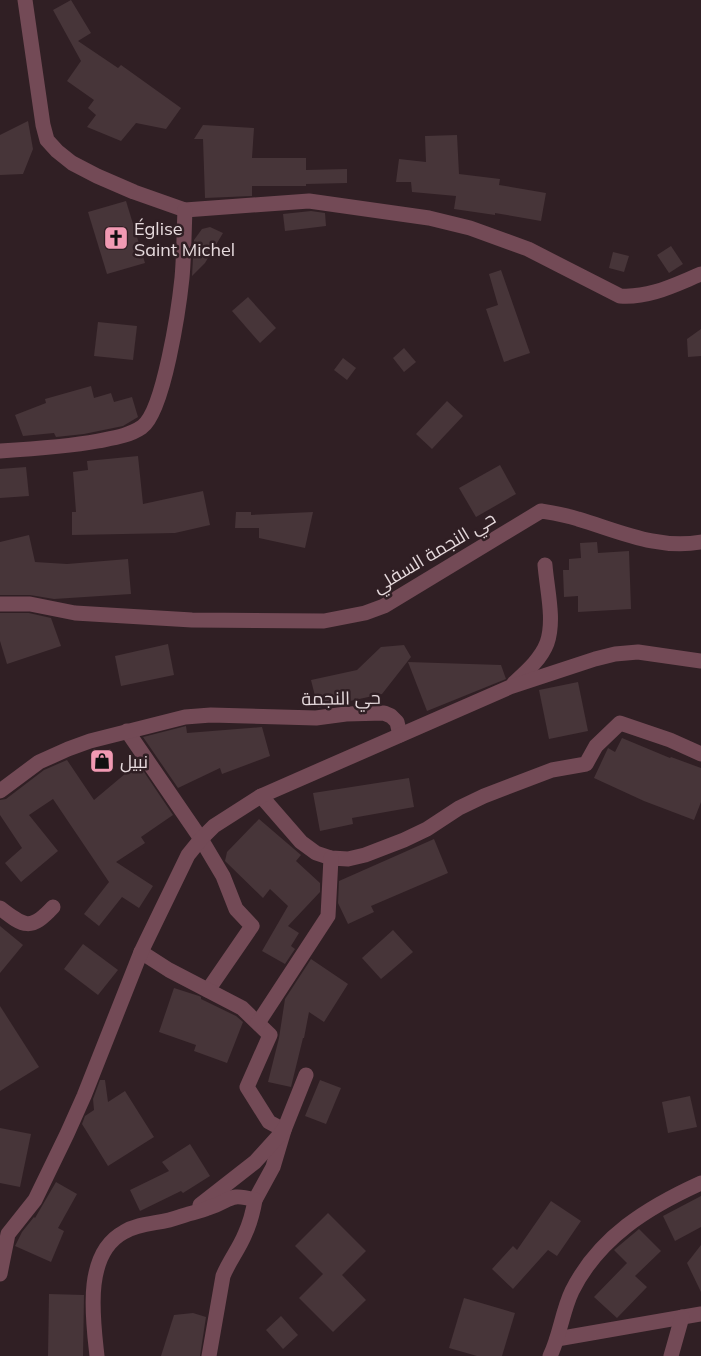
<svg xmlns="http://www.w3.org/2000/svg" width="701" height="1356" font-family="Mulish,Cairo,sans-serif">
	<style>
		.building { fill: #473539 }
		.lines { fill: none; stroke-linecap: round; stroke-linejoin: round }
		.minor { stroke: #734a56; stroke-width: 15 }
		.labels { text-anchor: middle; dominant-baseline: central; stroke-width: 5; stroke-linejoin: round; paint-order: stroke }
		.poi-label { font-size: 18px; fill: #e6dadd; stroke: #301f24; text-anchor: start }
		.street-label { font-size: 18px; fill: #e6dadd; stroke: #301f24 }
	</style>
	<rect width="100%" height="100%" fill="#301f24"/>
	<g class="building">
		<polygon points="71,0 91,33 78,41 118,68 121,65 181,108 166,129 136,123 121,141 87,127 96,115 88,108 94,100 67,81 81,61 53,10"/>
		<polygon points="28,121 33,149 23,174 0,175 0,135"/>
		<polygon points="203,125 254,128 252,158 306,158 306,170 347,169 347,183 306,184 306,186 252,186 252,196 205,198 203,139 194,139"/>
		<polygon points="457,135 459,174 500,179 499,185 546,193 541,221 495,213 495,215 454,209 456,196 412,192 411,182 396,182 399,159 426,162 425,136"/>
		<polygon points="126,201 145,263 107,274 88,212"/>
		<polygon points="311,211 325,213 326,226 285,231 283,214"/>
		<polygon points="210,227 223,233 205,263 192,276 194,240 202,229"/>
		<polygon points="671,246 683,264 669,273 657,255"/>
		<polygon points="613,252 629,256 624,272 609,268"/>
		<polygon points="501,270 530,353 504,362 486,309 498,305 489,274"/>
		<polygon points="248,297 276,328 260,343 232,311"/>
		<polygon points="98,322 137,326 133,360 94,356"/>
		<polygon points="701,329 701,356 688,357 687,339"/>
		<polygon points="404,348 416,362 404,372 393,358"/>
		<polygon points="343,358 356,368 347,380 334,370"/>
		<polygon points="91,386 94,398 111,393 114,402 132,397 138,417 123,426 84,434 56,437 54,433 23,436 15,415 46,403 45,399"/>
		<polygon points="447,401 463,416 432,449 416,434"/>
		<polygon points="138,456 143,504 203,491 210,525 175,533 72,535 72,512 76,512 73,472 88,470 87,461"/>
		<polygon points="500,465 516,494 476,517 459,488"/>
		<polygon points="26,467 29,496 0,498 0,469"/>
		<polygon points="236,512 251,512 251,515 313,512 305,548 259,538 259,528 235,528"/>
		<polygon points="29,535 35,562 67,564 128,559 131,594 54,599 30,595 0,595 0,542"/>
		<polygon points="597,542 598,553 629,551 631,609 578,612 578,596 564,597 563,570 569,570 569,559 581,558 580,543"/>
		<polygon points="0,613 29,613 51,618 61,646 7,664 0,641"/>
		<polygon points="168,644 174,675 121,686 115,656"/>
		<polygon points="404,645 411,657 382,694 318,708 311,680 357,670 381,647"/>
		<polygon points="408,662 501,665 506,679 427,711"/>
		<polygon points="578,682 588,731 549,739 539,690"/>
		<polygon points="186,726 187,733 262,727 270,756 222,774 220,768 178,788 143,737"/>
		<polygon points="622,738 670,758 671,757 701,768 701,802 694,820 644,801 594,778 608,748 615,752"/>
		<polygon points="67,760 94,800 138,763 173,815 141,837 145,843 116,862 153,886 139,908 122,897 99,926 84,914 109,882 53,799 29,815 58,851 21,882 5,863 22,848 0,815 0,800 6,799 44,770"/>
		<polygon points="409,778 414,807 352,818 353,824 320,831 313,793"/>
		<polygon points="259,819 301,855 296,861 320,883 320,892 288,926 299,933 291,946 295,949 285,964 262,951 288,906 270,889 263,898 225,861 227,852"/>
		<polygon points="434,839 448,873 371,906 374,912 348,924 338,903 339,881"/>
		<polygon points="0,926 23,945 0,973"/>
		<polygon points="393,930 413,952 381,979 362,958"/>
		<polygon points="83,944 118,970 98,995 64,969"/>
		<polygon points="311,959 348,984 324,1022 309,1012 304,1038 303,1038 291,1087 268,1082 279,1038 285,999"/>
		<polygon points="174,988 199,996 201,997 201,999 236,1016 243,1022 227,1063 194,1051 196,1045 159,1032"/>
		<polygon points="0,1006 39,1067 0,1091"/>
		<polygon points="100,1080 105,1080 108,1102 125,1091 154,1137 108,1166 82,1124 85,1116 94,1110 93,1099"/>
		<polygon points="320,1080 341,1088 326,1124 305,1116"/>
		<polygon points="690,1096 697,1127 668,1133 662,1102"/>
		<polygon points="0,1128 31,1134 20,1187 0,1183"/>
		<polygon points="190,1144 210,1176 183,1193 181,1191 140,1211 130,1190 169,1171 162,1162"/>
		<polygon points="56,1182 77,1194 58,1228 64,1231 51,1262 15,1246 22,1232 34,1217 35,1218"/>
		<polygon points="701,1196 701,1227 675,1241 663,1216"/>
		<polygon points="551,1201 581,1221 557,1256 548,1250 513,1289 492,1269 513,1246 517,1250"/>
		<polygon points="328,1213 366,1251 342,1275 366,1300 333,1332 299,1298 323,1274 295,1246"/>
		<polygon points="639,1229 661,1251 635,1276 647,1287 617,1318 594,1297 627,1263 614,1250"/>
		<polygon points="701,1245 701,1292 687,1263"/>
		<polygon points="49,1294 84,1295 83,1356 48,1356"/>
		<polygon points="464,1298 515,1313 502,1356 477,1356 449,1348"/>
		<polygon points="193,1313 206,1317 200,1356 161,1356 174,1315"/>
		<polygon points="281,1316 298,1335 283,1349 266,1330"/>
	</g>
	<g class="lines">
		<g class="minor">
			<path d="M25,0L43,125L47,140L57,151L72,163L97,176L134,192L185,210L309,201L429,218L470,228L528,249L620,296C650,298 674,285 701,274"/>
			<path d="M0,451C33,449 66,447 98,441C113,438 129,436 142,427C164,411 179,307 182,278C184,255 184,232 185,210"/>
			<path d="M0,604H30L75,613L192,620L324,621L365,613L384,606L541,511C553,513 566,515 578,519C619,531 658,550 701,542"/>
			<path d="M514,683C526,672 541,659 547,643C555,620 547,590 545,565"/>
			<polyline points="127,731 201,839 223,876 236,909 252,926 208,990"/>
			<polyline points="0,791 39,762 68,749 90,741 185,717 211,715 316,718 346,714 384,713 391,716 397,722 400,735"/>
			<polyline points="261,796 301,842 316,853 331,858 348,859 365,855 404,840 427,829 459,808 484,796 552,770 586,764 596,746 620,723 670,740 701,754"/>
			<path d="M0,908C24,927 31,931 53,907"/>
			<polyline points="141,952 169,970 242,1008 270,1035 247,1087 269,1122 284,1130 273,1167 255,1200"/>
			<polyline points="258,1023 328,916 331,858"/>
			<polyline points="200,1205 255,1162 284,1130 306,1075"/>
			<polyline points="0,1274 8,1234 35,1200 67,1134 84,1096 141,952 188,855 201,839 214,826 261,796 510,687 595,659 615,654 638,652 701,661"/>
			<polyline points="557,1339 701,1314"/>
			<path d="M97,1356C93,1319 83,1254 124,1232C141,1222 161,1224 179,1217C189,1213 199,1212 208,1208C232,1201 227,1192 255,1200C253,1212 250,1223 245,1234C239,1249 229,1261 223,1276L209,1356"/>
			<path d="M550,1356C560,1336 562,1312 572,1291C599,1237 648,1207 701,1183"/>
			<polyline points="671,1356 682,1317"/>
		</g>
	</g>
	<defs>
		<symbol id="church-square" viewBox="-11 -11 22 22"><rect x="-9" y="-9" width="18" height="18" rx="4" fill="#f19ab3" stroke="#301f24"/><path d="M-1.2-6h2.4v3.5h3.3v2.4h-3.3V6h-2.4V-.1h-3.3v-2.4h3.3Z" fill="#111"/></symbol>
		<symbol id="shop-square" viewBox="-11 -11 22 22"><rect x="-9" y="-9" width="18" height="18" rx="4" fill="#f19ab3" stroke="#301f24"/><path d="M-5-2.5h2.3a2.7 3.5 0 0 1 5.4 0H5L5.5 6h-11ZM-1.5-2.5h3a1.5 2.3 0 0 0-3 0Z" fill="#111"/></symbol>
	</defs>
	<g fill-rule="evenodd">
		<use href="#church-square" x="102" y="224" width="28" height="28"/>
		<use href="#shop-square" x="88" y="747" width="28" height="28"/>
	</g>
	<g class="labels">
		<g class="poi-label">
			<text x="134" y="228">Église<tspan x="134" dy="21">Saint Michel</tspan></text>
			<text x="120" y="761">نبيل</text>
		</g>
		<g class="street-label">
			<text transform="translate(434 552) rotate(-31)">حي النجمة السفلي</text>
			<text transform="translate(341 698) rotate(-1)">حي النجمة</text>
		</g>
	</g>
</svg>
